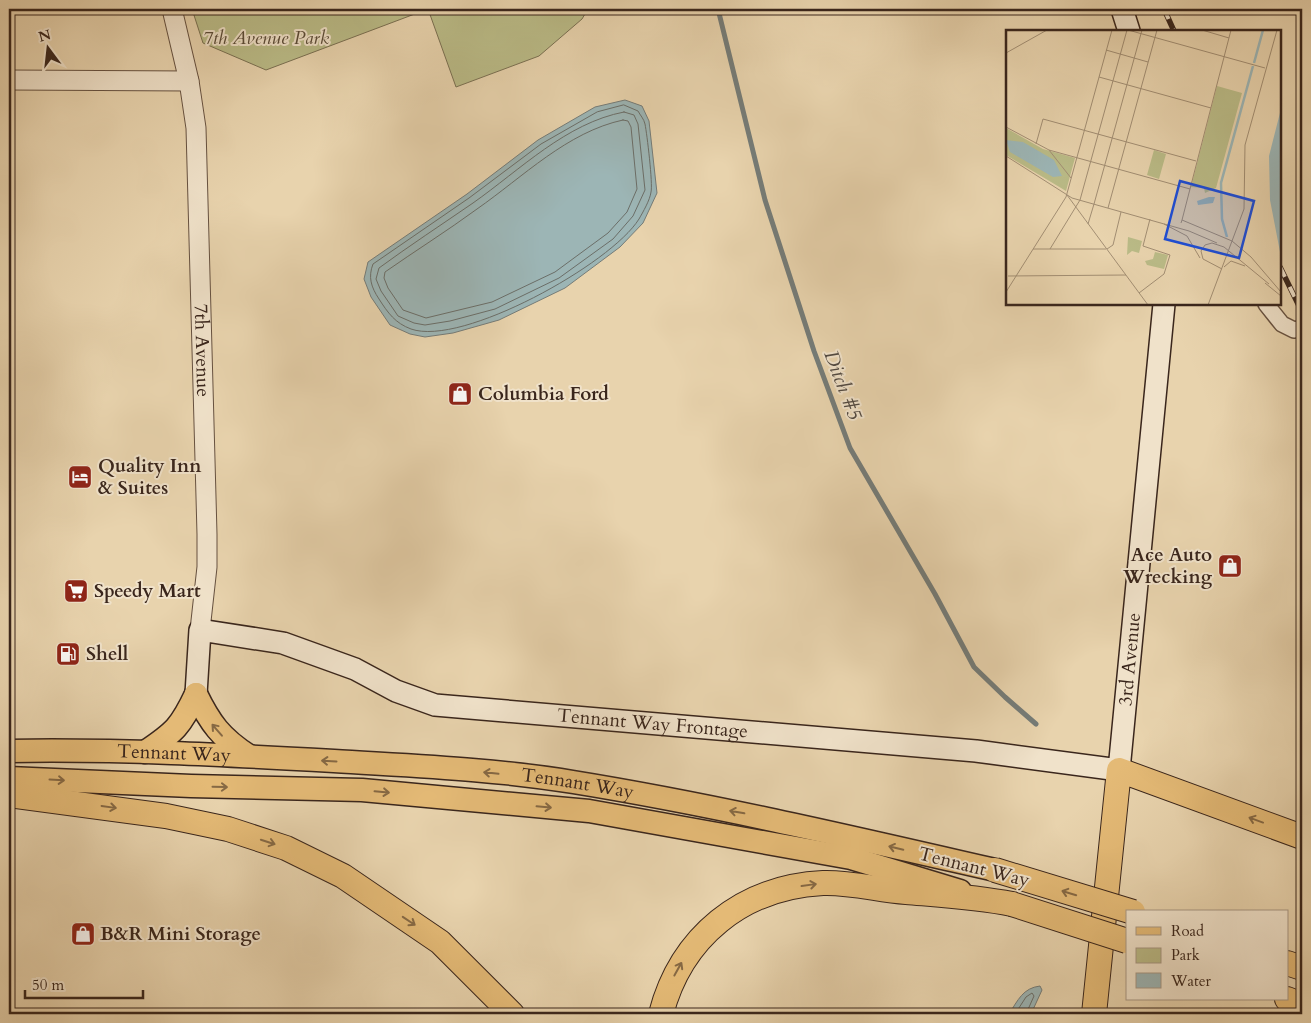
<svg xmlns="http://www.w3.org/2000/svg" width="1311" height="1023" font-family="Cardo,serif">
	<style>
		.green { fill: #babb87; stroke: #7a7052 }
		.water { fill: #9cb5b5; stroke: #757c78 }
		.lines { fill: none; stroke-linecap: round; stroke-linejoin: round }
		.shore { stroke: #6b6e68; stroke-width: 1 }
		.stream { stroke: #757c78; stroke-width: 5 }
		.minor-casing { stroke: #665140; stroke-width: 18 }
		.tertiary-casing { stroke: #665140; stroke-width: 21 }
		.secondary-casing { stroke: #3a261c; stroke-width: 24 }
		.primary-casing { stroke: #3a261c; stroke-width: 25 }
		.trunk-casing { stroke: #3a261c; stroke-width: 26 }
		.minor { stroke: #f0e2ca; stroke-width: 15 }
		.tertiary { stroke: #f0e2ca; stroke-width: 19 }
		.secondary { stroke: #f0e2ca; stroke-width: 21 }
		.primary { stroke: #e4ba76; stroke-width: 22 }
		.trunk { stroke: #e4ba76; stroke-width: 24 }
		.rail-casing { stroke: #3a261c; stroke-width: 5.5 }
		.rail { stroke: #f0e2ca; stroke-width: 4; stroke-dasharray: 11; stroke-linecap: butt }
		.trunk-bridge-casing { stroke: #3a261c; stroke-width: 26; stroke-linecap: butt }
		.trunk-bridge { stroke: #e4ba76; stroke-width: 24 }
		.oneway { stroke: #866944 }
		.labels { text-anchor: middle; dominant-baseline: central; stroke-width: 4; stroke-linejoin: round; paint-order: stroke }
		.park-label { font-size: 19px; font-style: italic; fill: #5a4b37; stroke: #f0e2ca }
		.street-label { font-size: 19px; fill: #3a261c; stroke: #f0e2ca }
		.poi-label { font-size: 19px; font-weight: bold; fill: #3a261c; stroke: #f0e2ca; text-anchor: start }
		.water-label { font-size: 20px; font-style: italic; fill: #524a42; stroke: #f0e2ca }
		.inset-river { fill: none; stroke: #9cb5b5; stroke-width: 2.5 }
		.inset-road { fill: none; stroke: #a28e73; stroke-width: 1 }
		.view { fill: #1d4ed8; fill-opacity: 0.15; stroke: #1d4ed8; stroke-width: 2.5 }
		.inset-edge { fill: none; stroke: #3a261c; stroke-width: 2.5 }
	</style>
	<rect width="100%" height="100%" fill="#e8d3ad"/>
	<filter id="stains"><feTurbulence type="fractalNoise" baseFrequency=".004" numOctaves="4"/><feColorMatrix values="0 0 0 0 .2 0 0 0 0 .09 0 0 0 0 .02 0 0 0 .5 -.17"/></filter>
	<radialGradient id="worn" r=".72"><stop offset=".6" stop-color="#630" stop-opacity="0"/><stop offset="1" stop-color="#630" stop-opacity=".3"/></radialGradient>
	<g class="green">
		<polygon points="192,9 428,9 266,70 203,43"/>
		<polygon points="428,9 588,9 582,19 539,56 456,87"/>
	</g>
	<g class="water">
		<polygon points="625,100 642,106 649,121 657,193 643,223 620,247 565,288 499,320 453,333 425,337 410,334 390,325 371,297 364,279 368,262 467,194 538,140 595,107"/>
		<path d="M1040,986L1042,990L1031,1014H1009C1018,1000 1023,988 1040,986Z"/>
	</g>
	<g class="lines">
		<g class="shore">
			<path d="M624,105L638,111C640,115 644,119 645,124C647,134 653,184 651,192C650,200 643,212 639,219C611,264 462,347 411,329C395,323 388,313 379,299C371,287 368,277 373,264L469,198L541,144L597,112Z"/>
			<path d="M624,112L634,115L638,124L645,190L633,216L613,239L559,278L495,309L450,321L425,325L414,323L398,316L381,291L376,279L379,268C409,246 441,225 473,203C520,170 566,123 624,112Z"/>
			<path d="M623,120L628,121L631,127L637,189L627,212L608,233L555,272L492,302L426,318L403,310L388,288L384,278L385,272C415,251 447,231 477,209C523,177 567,132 623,120Z"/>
			<polyline points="1015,1014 1026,997 1032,993 1034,996 1026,1014"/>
		</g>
		<polyline class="stream" points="718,9 765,200 814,351 850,448 935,594 974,667 1005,697 1036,724"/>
		<defs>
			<polyline id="minor" points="1266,304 1282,324 1294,330 1302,328"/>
			<g id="tertiary">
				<path id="s1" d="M172,9L189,81L196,128L207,534V567L200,630"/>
				<polyline points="9,80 189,81"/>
			</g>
			<g id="secondary">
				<polyline points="1122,9 1129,31"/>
				<path id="s2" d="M196,694L200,630L283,643L355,669L396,691L435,705L976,751L1119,770L1164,304"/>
			</g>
			<g id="primary">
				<path d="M196,694C210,723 221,738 249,756"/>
				<path id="s3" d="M9,751C117,749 226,755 334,761C413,766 495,769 573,782C715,805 855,838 995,870"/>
				<path d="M145,752C175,732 181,726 196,694"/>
				<polyline points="9,778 191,786 362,790 589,811 851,858 960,891"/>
			</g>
			<g id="trunk">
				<polyline points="9,795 166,816 228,829 286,848 343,876 440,942 512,1014"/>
				<polyline points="1287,963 1302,968"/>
				<polyline points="1287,999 1302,1005"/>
				<path d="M661,1014C681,937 742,887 823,883C851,882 878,890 906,892C942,895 977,897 1012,904"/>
				<polyline points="1094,1014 1119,770 1302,837"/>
			</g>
		</defs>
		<use href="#minor" class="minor-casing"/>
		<use href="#tertiary" class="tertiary-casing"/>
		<use href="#secondary" class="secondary-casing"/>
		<use href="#primary" class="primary-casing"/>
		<use href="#trunk" class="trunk-casing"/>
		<use href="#minor" class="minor"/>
		<use href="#tertiary" class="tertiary"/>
		<use href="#secondary" class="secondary"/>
		<use href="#primary" class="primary"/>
		<use href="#trunk" class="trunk"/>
		<defs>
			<g id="rail">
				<polyline points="1164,9 1174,31"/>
				<polyline points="1280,267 1302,312"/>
			</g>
		</defs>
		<use href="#rail" class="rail-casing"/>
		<use href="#rail" class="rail"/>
		<defs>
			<g id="trunk-bridge">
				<polyline points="995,870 1133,912"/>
				<polyline points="1012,904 1127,941"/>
			</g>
		</defs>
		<use href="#trunk-bridge" class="trunk-bridge-casing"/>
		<use href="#trunk-bridge" class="trunk-bridge"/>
	</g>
	<defs><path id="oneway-shaft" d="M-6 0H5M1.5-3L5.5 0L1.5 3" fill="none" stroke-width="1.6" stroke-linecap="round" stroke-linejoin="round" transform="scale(1.25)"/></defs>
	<g class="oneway">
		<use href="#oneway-shaft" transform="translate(217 730) rotate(-131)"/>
		<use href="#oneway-shaft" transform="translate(329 761) rotate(-177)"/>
		<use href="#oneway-shaft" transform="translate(491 773) rotate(-174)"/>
		<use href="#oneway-shaft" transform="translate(57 780) rotate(3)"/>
		<use href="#oneway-shaft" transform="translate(220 787) rotate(1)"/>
		<use href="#oneway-shaft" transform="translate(382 792) rotate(5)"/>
		<use href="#oneway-shaft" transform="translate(109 807) rotate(8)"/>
		<use href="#oneway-shaft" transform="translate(544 807) rotate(5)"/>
		<use href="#oneway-shaft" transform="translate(737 812) rotate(-170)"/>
		<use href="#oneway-shaft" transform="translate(1256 820) rotate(-160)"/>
		<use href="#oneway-shaft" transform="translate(268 842) rotate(18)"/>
		<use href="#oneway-shaft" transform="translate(896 848) rotate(-167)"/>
		<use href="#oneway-shaft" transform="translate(809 885) rotate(-8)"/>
		<use href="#oneway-shaft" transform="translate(1069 893) rotate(-163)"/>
		<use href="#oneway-shaft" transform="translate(409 921) rotate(34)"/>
		<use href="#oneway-shaft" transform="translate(678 969) rotate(-61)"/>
	</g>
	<defs>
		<symbol id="shop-square" viewBox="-11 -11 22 22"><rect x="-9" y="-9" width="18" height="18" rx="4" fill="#8f2418" stroke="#f0e2ca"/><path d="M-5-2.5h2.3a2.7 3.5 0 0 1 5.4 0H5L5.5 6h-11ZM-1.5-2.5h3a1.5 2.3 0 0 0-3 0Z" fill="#fff"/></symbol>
		<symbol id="hotel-square" viewBox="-11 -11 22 22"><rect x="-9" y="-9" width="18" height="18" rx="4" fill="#8f2418" stroke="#f0e2ca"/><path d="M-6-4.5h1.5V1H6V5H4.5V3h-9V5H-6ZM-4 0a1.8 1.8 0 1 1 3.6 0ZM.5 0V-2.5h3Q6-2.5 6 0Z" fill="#fff"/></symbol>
		<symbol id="supermarket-square" viewBox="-11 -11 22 22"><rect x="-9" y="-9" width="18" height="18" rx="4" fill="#8f2418" stroke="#f0e2ca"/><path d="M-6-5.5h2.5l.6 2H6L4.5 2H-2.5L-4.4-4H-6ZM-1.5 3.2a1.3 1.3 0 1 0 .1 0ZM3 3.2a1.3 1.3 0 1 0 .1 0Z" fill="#fff"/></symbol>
		<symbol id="fuel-square" viewBox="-11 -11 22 22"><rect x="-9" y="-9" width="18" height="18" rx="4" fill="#8f2418" stroke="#f0e2ca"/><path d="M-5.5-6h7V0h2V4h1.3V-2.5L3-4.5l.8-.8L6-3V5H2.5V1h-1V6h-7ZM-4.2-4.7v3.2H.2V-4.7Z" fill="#fff"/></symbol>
	</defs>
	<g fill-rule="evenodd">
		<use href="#shop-square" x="446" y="380" width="28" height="28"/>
		<use href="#hotel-square" x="66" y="463" width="28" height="28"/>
		<use href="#shop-square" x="1216" y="552" width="28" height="28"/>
		<use href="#supermarket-square" x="62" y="577" width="28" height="28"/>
		<use href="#fuel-square" x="54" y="640" width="28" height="28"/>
		<use href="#shop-square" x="69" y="920" width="28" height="28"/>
	</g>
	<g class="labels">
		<g class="park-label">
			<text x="266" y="38">7th Avenue Park</text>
		</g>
		<g class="street-label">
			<text stroke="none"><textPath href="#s1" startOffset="344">7th Avenue</textPath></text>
			<text stroke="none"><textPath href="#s2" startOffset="1111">3rd Avenue</textPath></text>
			<text stroke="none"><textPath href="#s2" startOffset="531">Tennant Way Frontage</textPath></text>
			<text stroke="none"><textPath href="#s3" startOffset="165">Tennant Way</textPath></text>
			<text stroke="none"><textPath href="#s3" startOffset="570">Tennant Way</textPath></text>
			<text transform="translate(974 867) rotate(14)">Tennant Way</text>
		</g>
		<g class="poi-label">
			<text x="478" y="394">Columbia Ford</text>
			<text x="98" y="466">Quality Inn<tspan x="98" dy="22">&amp; Suites</tspan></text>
			<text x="1212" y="555" text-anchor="end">Ace Auto<tspan x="1212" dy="22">Wrecking</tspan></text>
			<text x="94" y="591">Speedy Mart</text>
			<text x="86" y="654">Shell</text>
			<text x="100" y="934">B&amp;R Mini Storage</text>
		</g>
		<g class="water-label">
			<text transform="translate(843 385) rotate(69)">Ditch #5</text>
		</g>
	</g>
	<g transform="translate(1006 30)">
		<rect width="275" height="275" fill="#e8d3ad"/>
		<path d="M211,56L236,63L210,158L199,163L198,158L185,157ZM0,98L37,119L69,128L60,161L0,125ZM148,120L160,124L153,149L141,145ZM122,207L136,211L133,223L126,221L121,225ZM149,222L162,225L158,239L141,235L139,231L147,229Z" fill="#babb87"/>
		<path d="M275,79V227L264,170L263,126ZM0,110L17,112L48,130L56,146L47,147L4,122ZM203,167H209L207,173L192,175L191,171Z" fill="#9cb5b5"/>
		<path class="inset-river" d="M248,33L257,0M221,207L216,189L215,153L247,36"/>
		<path class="inset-road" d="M122,0L259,38M196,0L223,8M100,20L142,32M0,23L41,0M93,47L205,78M0,97L43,120L65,148M30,114L37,89L190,131M43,120L184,159M0,126L66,168L183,201L211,213M61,165L142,275M88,174L136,0M102,178L151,0M176,190L225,0M175,193L176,190L226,211L238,179L239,115L271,0M82,194L88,174M158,194L181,206L194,228M27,219H100M44,219L74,170L121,0M101,219L107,215L115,182M218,237L225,231L239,236M216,239L197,229L195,221L199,215L206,213L218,217L263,254M2,246L120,245M259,253L275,266M0,262L60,167L106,0M133,263L158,244L164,225L137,216L144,189M202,275L226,211L245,227L275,262"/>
		<path class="view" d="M174,151L248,171L233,228L159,209Z"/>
		<rect width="275" height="275" class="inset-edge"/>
	</g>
	<rect width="1311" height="1023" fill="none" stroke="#e8d3ad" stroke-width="30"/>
	<rect x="10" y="10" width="1291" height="1003" fill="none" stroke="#3a261c" stroke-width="2.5"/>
	<rect x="15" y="15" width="1281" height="993" fill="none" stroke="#3a261c"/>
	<rect x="1126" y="910" width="162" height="90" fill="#f0e2ca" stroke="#a79784"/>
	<rect x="1136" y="927" width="25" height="8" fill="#e4ba76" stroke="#a79784"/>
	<text x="1171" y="936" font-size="15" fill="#3a261c">Road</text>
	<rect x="1136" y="948" width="25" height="15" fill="#babb87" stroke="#a79784"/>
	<text x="1171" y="960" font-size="15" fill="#3a261c">Park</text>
	<rect x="1136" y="973" width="25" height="15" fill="#9cb5b5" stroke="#a79784"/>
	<text x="1171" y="986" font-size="15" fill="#3a261c">Water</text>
	<g transform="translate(48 48) rotate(345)" stroke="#f0e2ca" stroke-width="4" paint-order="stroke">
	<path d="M0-4L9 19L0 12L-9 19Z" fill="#3a261c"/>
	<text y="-8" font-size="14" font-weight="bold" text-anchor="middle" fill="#3a261c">N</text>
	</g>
	<path d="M25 990v8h118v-8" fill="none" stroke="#3a261c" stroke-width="2.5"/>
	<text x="32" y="990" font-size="15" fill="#3a261c" stroke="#f0e2ca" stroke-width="4" paint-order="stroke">50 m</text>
	<rect width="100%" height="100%" filter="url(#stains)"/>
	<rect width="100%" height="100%" fill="url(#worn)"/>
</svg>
